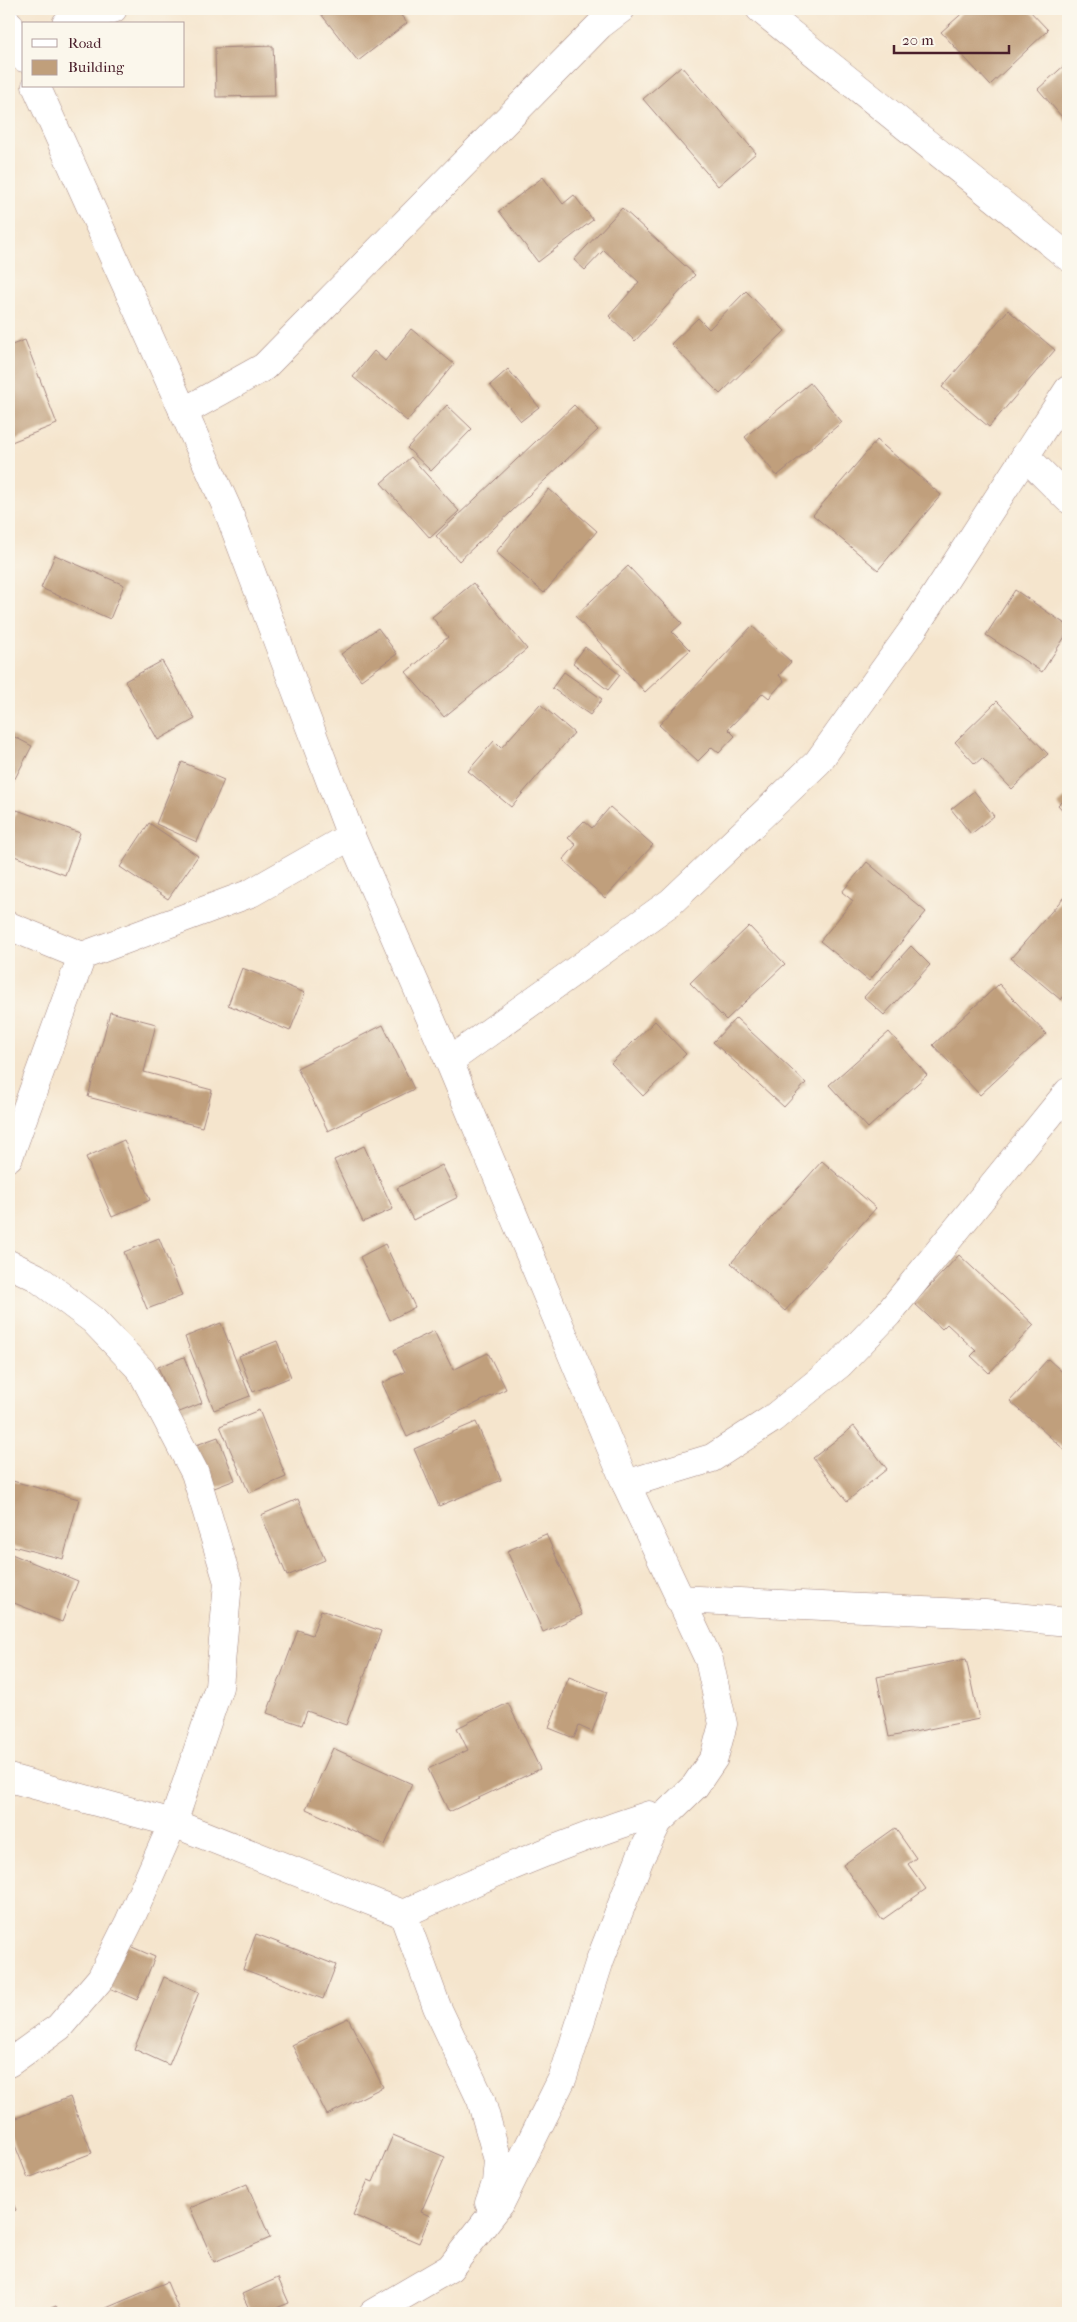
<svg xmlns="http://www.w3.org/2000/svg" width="1077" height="2322" font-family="'IM FELL French Canon',serif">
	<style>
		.building { fill: #c09f7b }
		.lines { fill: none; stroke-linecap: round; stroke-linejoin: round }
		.street-casing { stroke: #a0827c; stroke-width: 29 }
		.street { stroke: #fff; stroke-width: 28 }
	</style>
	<rect width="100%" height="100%" fill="#fbf7ec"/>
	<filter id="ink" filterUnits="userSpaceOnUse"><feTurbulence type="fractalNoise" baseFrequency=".02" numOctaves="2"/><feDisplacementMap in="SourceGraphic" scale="10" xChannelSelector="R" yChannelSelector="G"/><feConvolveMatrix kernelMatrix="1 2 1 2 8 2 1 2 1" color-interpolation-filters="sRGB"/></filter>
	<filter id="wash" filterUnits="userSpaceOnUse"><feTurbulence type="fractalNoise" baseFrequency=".0096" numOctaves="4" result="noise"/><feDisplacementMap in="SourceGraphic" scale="20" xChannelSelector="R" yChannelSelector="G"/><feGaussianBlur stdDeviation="1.12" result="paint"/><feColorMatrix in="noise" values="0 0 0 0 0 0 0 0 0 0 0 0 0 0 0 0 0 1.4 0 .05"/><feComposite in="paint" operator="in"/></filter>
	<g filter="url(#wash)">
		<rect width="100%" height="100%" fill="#f5e5cd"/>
		<g id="blocks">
			<g class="building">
				<polygon points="317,9 396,9 407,23 358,61"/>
				<polygon points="967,9 1028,9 1048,30 990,85 941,32"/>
				<polygon points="273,46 275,96 216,97 215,48"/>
				<polygon points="1068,62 1068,124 1038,89"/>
				<polygon points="681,66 756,153 718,186 643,99"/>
				<polygon points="543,177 563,204 574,195 593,220 538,262 499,211"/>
				<polygon points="622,208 695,275 635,341 609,316 639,282 604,250 585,270 574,260"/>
				<polygon points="746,291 785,331 720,394 671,344 698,318 709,329"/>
				<polygon points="1008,310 1055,350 989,427 942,387"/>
				<polygon points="411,329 454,364 407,421 353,377 374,351 385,361"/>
				<polygon points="25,340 57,424 9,443 9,346"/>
				<polygon points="508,369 539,407 521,421 490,385"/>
				<polygon points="810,383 842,422 777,476 745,437"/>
				<polygon points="447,405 472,429 431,471 407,448"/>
				<polygon points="574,405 598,430 459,561 436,536"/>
				<polygon points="877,440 941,495 878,570 813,515"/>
				<polygon points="411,457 459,511 430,538 381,483"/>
				<polygon points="549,489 597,531 544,593 496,552"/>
				<polygon points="55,555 124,585 110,619 41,588"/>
				<polygon points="628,566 682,623 672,632 690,650 645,692 575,616"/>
				<polygon points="473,583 527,649 444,717 406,672 448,637 432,617"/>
				<polygon points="1015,590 1068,626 1068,632 1042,672 986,635"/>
				<polygon points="752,626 791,662 779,675 784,681 769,698 763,693 728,729 735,736 719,753 712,747 698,761 659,725"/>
				<polygon points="378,628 397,654 361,680 341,654"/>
				<polygon points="585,647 620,675 608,690 573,663"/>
				<polygon points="162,661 195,719 158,740 125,681"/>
				<polygon points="564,672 602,699 590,715 552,688"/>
				<polygon points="997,701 1048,754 1012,789 982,758 975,764 955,742"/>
				<polygon points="540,704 574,733 511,807 468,771 494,741 501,748"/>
				<polygon points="9,734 32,746 9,790"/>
				<polygon points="182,762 224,780 197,842 156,824"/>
				<polygon points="974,791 994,816 971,834 951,809"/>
				<polygon points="1068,795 1068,816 1058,805"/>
				<polygon points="610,807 653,845 605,898 563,860 576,845 568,838 584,821 592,828"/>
				<polygon points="17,810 80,833 65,875 9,854 9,832"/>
				<polygon points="149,823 198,856 168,899 120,867"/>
				<polygon points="867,862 926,912 869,981 820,941 853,901 842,892"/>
				<polygon points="1064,897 1068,900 1068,990 1061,1000 1011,958"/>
				<polygon points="749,926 785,964 726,1020 690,983"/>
				<polygon points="911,946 930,965 884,1015 864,997"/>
				<polygon points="242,968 305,993 290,1031 228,1005"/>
				<polygon points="999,984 1046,1034 980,1095 933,1045"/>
				<polygon points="110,1012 156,1024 144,1072 212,1090 202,1127 88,1097"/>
				<polygon points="736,1018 806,1083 784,1107 713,1042"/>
				<polygon points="655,1021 686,1054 643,1096 611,1063"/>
				<polygon points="383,1025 414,1089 328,1131 297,1068"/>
				<polygon points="889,1032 927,1075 868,1128 829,1085"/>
				<polygon points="124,1140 150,1200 112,1217 86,1157"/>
				<polygon points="364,1146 393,1209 363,1222 334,1160"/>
				<polygon points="822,1161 876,1208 785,1311 731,1263"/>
				<polygon points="442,1165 458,1197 413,1220 397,1188"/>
				<polygon points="159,1238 182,1296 147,1309 124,1252"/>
				<polygon points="385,1244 415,1307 390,1320 360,1257"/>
				<polygon points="959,1255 1034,1325 989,1373 971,1356 976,1351 947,1324 942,1329 914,1303"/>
				<polygon points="221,1323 250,1396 214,1410 185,1337"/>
				<polygon points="434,1331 453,1370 488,1353 506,1389 407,1437 382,1383 405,1372 394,1350"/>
				<polygon points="277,1341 291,1377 253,1392 239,1356"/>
				<polygon points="184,1357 202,1403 177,1413 158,1367"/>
				<polygon points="1048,1359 1068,1377 1068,1453 1010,1401"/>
				<polygon points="259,1410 286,1477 249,1493 220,1426"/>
				<polygon points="476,1422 501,1480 439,1506 414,1449"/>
				<polygon points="854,1426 887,1469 847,1501 813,1458"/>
				<polygon points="218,1437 235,1480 209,1490 191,1447"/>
				<polygon points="9,1480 79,1499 63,1559 9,1545"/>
				<polygon points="298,1499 325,1560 287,1576 261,1515"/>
				<polygon points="546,1534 582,1615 543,1632 507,1551"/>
				<polygon points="9,1553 78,1581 62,1622 9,1601"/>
				<polygon points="321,1610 381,1631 346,1725 307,1711 302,1725 267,1713 298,1630 312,1635"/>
				<polygon points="966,1659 979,1719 889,1737 877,1677"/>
				<polygon points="569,1677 607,1692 592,1732 579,1726 574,1738 549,1728"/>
				<polygon points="508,1703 540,1769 449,1812 428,1769 468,1750 457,1728"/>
				<polygon points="333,1748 412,1784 385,1845 306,1809"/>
				<polygon points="895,1828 916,1858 908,1864 926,1889 882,1920 843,1865"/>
				<polygon points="256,1934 336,1965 323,1999 243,1969"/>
				<polygon points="125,1944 155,1957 137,2000 107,1987"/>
				<polygon points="164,1977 199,1992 169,2065 134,2049"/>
				<polygon points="348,2018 383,2087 327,2115 292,2045"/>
				<polygon points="70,2097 92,2153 28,2178 9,2130 9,2121"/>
				<polygon points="393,2135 445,2157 421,2212 430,2216 419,2243 353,2215 368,2180 373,2182"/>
				<polygon points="247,2184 270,2238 214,2262 190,2208"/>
				<polygon points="9,2194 16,2210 9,2214"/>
				<polygon points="278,2278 289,2303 264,2313 251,2313 242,2294"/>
				<polygon points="167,2282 180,2313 106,2313 104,2309"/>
				<polygon points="56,2306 59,2313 38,2313"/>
			</g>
		</g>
	</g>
	<g filter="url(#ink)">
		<use href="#blocks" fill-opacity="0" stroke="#a0827c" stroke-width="1"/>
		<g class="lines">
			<defs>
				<g id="street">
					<polyline points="760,9 1068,257"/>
					<polyline points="9,24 24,58"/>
					<polyline points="66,24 113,9"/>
					<polyline points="36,86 227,508 351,836 449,1061 626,1484 709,1660 723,1724 714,1758 695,1786 658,1822 640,1858 600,1960 563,2077 500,2204 450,2268 373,2313"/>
					<polyline points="183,412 264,367 600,25 621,9"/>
					<polyline points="1025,456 1068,499"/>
					<polyline points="9,926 82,956 251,893 351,836"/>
					<polyline points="449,1061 671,902 818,762 914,628 1068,390"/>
					<polyline points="9,1157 82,956"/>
					<polyline points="9,1264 36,1277 93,1320 141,1370 195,1473 228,1582 219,1687 173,1823 129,1922 101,1978 59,2027 9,2063"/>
					<polyline points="626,1484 712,1458 772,1419 840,1364 888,1314 1068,1092"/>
					<polyline points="679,1599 985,1614 1068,1622"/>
					<path d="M9,1778L173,1823L403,1914C484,1877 565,1842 649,1815L658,1822"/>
					<polyline points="403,1914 437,2007 481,2100 498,2160 496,2183 489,2203"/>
				</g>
			</defs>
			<use href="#street" class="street-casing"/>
			<use href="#street" class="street"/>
		</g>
	</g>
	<rect width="1077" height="2322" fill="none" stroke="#fbf7ec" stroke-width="30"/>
	<rect x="22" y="22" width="162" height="65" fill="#fbf7ec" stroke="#b4a19f"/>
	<rect x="32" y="39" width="25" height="8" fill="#ffffff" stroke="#b4a19f"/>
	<text x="68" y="48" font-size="15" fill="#4a1f2b">Road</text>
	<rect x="32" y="60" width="25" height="15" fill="#c09f7b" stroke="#b4a19f"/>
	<text x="68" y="72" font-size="15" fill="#4a1f2b">Building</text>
	<path d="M894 45v8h115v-8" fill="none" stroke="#4a1f2b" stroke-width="2.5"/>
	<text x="902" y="45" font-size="15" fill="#4a1f2b" stroke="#fbf7ec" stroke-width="4" paint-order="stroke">20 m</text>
</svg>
